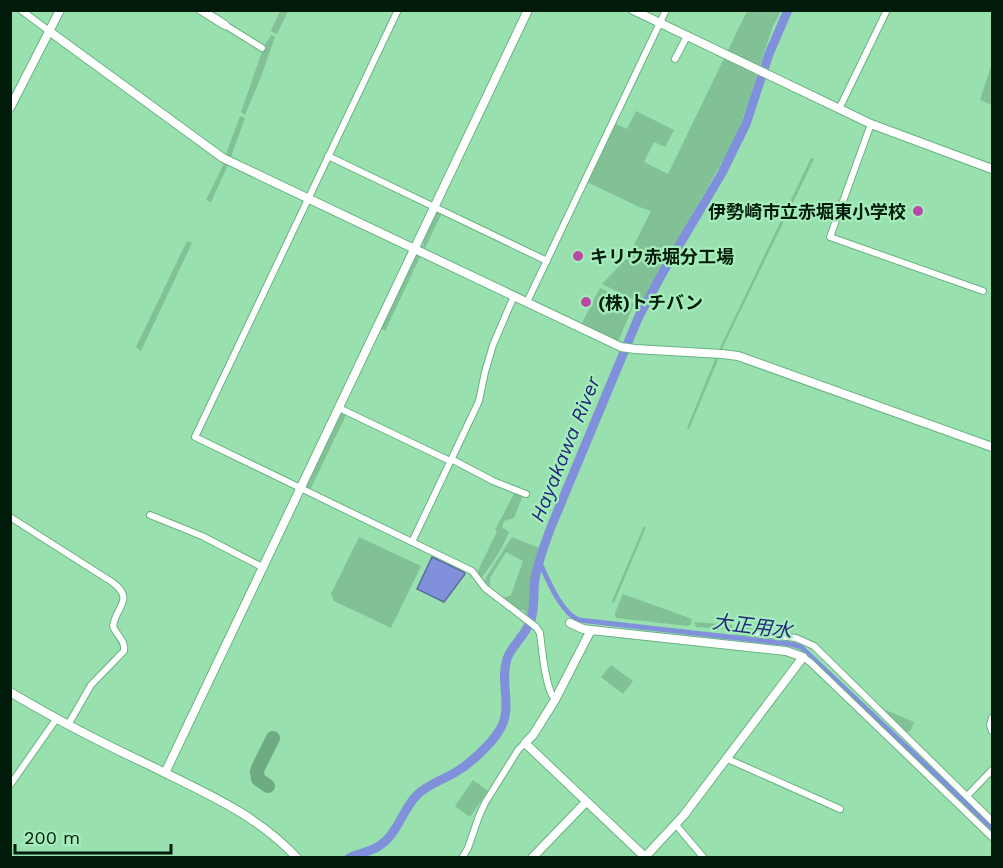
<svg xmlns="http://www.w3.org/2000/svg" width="1003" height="868" font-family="'Work Sans','Noto Sans JP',sans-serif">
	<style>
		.green { fill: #81c195 }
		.water { fill: #8090da; stroke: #5a6d9b; stroke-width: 1.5 }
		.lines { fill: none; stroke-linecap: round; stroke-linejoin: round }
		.canal { stroke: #8090da; stroke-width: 5 }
		.river { stroke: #8090da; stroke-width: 9 }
		.taxiway { stroke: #6fab82; stroke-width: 14 }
		.street-casing { stroke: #6bb283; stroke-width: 8 }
		.secondary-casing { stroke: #6bb283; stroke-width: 10 }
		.street { stroke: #fff; stroke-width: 6 }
		.secondary { stroke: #fff; stroke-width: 8 }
		.poi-dot { fill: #b749a7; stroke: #a5eebb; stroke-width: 2 }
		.labels { text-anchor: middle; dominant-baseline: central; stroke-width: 4.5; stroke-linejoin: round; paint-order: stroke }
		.poi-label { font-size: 18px; font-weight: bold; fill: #001b09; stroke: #a5eebb; text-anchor: start }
		.water-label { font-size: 20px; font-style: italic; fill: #24287d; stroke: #a5eebb }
	</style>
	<rect width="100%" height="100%" fill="#98e0ae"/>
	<g class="green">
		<polygon points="281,10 288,11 277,34 272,32 271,30"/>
		<polygon points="747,11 781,11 773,26 759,68 754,74 757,76 740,126 729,150 641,303 602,284 628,257 651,211 637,206 587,182 614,123 627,129 636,111 674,130 665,147 654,142 644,162 668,174"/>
		<polygon points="271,35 275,37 261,77 245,115 241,112 264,46"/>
		<polygon points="991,66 992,66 992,105 980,100"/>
		<polygon points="240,116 245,118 231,157 226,154"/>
		<polygon points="811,158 814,159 721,351 719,350"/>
		<polygon points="225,161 229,163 211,202 206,200"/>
		<polygon points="439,211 442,213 424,250 420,248 420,246 422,247 424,243 422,242 437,212"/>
		<polygon points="187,241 192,243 141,351 136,347"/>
		<polygon points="417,253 421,255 385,331 380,328"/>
		<polygon points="600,288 634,304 618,342 581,325"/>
		<polygon points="716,357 718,360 689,429 687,428"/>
		<polygon points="342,411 347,413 310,490 305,487"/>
		<path d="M515,492L523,495L514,518L504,521L502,527L509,532C502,549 492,564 481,579L477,573L497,531L495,530Z"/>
		<polygon points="644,526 646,527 614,603 612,601"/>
		<polygon points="359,537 421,566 391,628 334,601 331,594"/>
		<polygon points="512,537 539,548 532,578 531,600 528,617 524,610 520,610 503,598 511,595 523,561 506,552 490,578 490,587 485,582 485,579"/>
		<polygon points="623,594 692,619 691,624 688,626 616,618 615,616 615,613"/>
		<polygon points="694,622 732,625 732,629 696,627"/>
		<polygon points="611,665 633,681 623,694 601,677"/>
		<polygon points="883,709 914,722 911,730 906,733"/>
		<polygon points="473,780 488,791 470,817 455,806"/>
	</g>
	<polygon class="water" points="432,557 464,572 465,574 444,602 417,589"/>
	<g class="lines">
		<path class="canal" d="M540,563C548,580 561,613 579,620L791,644L801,647L992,828"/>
		<path class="river" d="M349,858C359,853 370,852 379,846C398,834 402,810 417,795C428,784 443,780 456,772C471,763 490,745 499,731C514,708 499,683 507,659C511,646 526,635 531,620C535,608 533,593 535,579C538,561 545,544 551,527L639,316L662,274L722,173L746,124L769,54L788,10"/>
		<polyline class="taxiway" points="268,786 258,779 257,772 258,768 273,738"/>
		<defs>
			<g id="street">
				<polyline points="21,10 49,31"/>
				<path d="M398,10L195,437L472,571L485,588L536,627L540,633C542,649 545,688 555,700"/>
				<polyline points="225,25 262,48"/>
				<polyline points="675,59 687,36"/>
				<polyline points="839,109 887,10"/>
				<polyline points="871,124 830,237 983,291"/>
				<polyline points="328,156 547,261"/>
				<polyline points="527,302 666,10"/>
				<polyline points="339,408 448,460 453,460 493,481 526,494"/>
				<polyline points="150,515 202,536 264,568"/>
				<path d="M10,517L112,582C135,599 117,605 113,626C116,635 126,641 124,651L91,685L68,725"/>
				<polyline points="412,542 479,401 485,372 493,345 514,296"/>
				<polyline points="737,631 796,638 814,646 992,821"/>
				<polyline points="803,657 810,662 992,837"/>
				<polyline points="992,718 990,725 992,731"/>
				<polyline points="727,758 730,760 840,809"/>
				<polyline points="10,785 57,718"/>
				<polyline points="967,796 992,770"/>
				<polyline points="676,825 704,858"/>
				<polyline points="462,858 468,848 479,816 485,803 518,750 525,743"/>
			</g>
			<g id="secondary">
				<polyline points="201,10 225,25"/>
				<polyline points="633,10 871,124 992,169"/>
				<polyline points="49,31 223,158 621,347 635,349 722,354 738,356 992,447"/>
				<polyline points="10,108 60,10"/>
				<polyline points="570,623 583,629 591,630"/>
				<polygon points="591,630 786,651 803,657 684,815 645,857 525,743 533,735 555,700"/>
				<path d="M10,692C55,719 102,743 149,765C201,791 257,814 297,858"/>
				<polyline points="165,773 528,10"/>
				<polyline points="532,858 586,802"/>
			</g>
		</defs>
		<use href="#street" class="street-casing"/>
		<use href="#secondary" class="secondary-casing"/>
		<use href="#street" class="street"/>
		<use href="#secondary" class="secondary"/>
	</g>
	<g class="poi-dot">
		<circle cx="918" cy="211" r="6"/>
		<circle cx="578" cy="256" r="6"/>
		<circle cx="586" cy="302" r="6"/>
	</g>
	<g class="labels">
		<g class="poi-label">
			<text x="906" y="211" text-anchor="end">伊勢崎市立赤堀東小学校</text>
			<text x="590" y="256">キリウ赤堀分工場</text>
			<text x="598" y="302">(株)トチバン</text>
		</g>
		<g class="water-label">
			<text transform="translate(565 449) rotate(-68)">Hayakawa River</text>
			<text transform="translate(752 626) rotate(7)">大正用水</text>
		</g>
	</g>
	<rect width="1003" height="868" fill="none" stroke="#001b09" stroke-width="24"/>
	<path d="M15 844v9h156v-9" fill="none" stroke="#001b09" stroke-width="3"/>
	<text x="24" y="844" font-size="18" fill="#001b09" stroke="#a5eebb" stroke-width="4.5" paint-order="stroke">200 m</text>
</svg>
